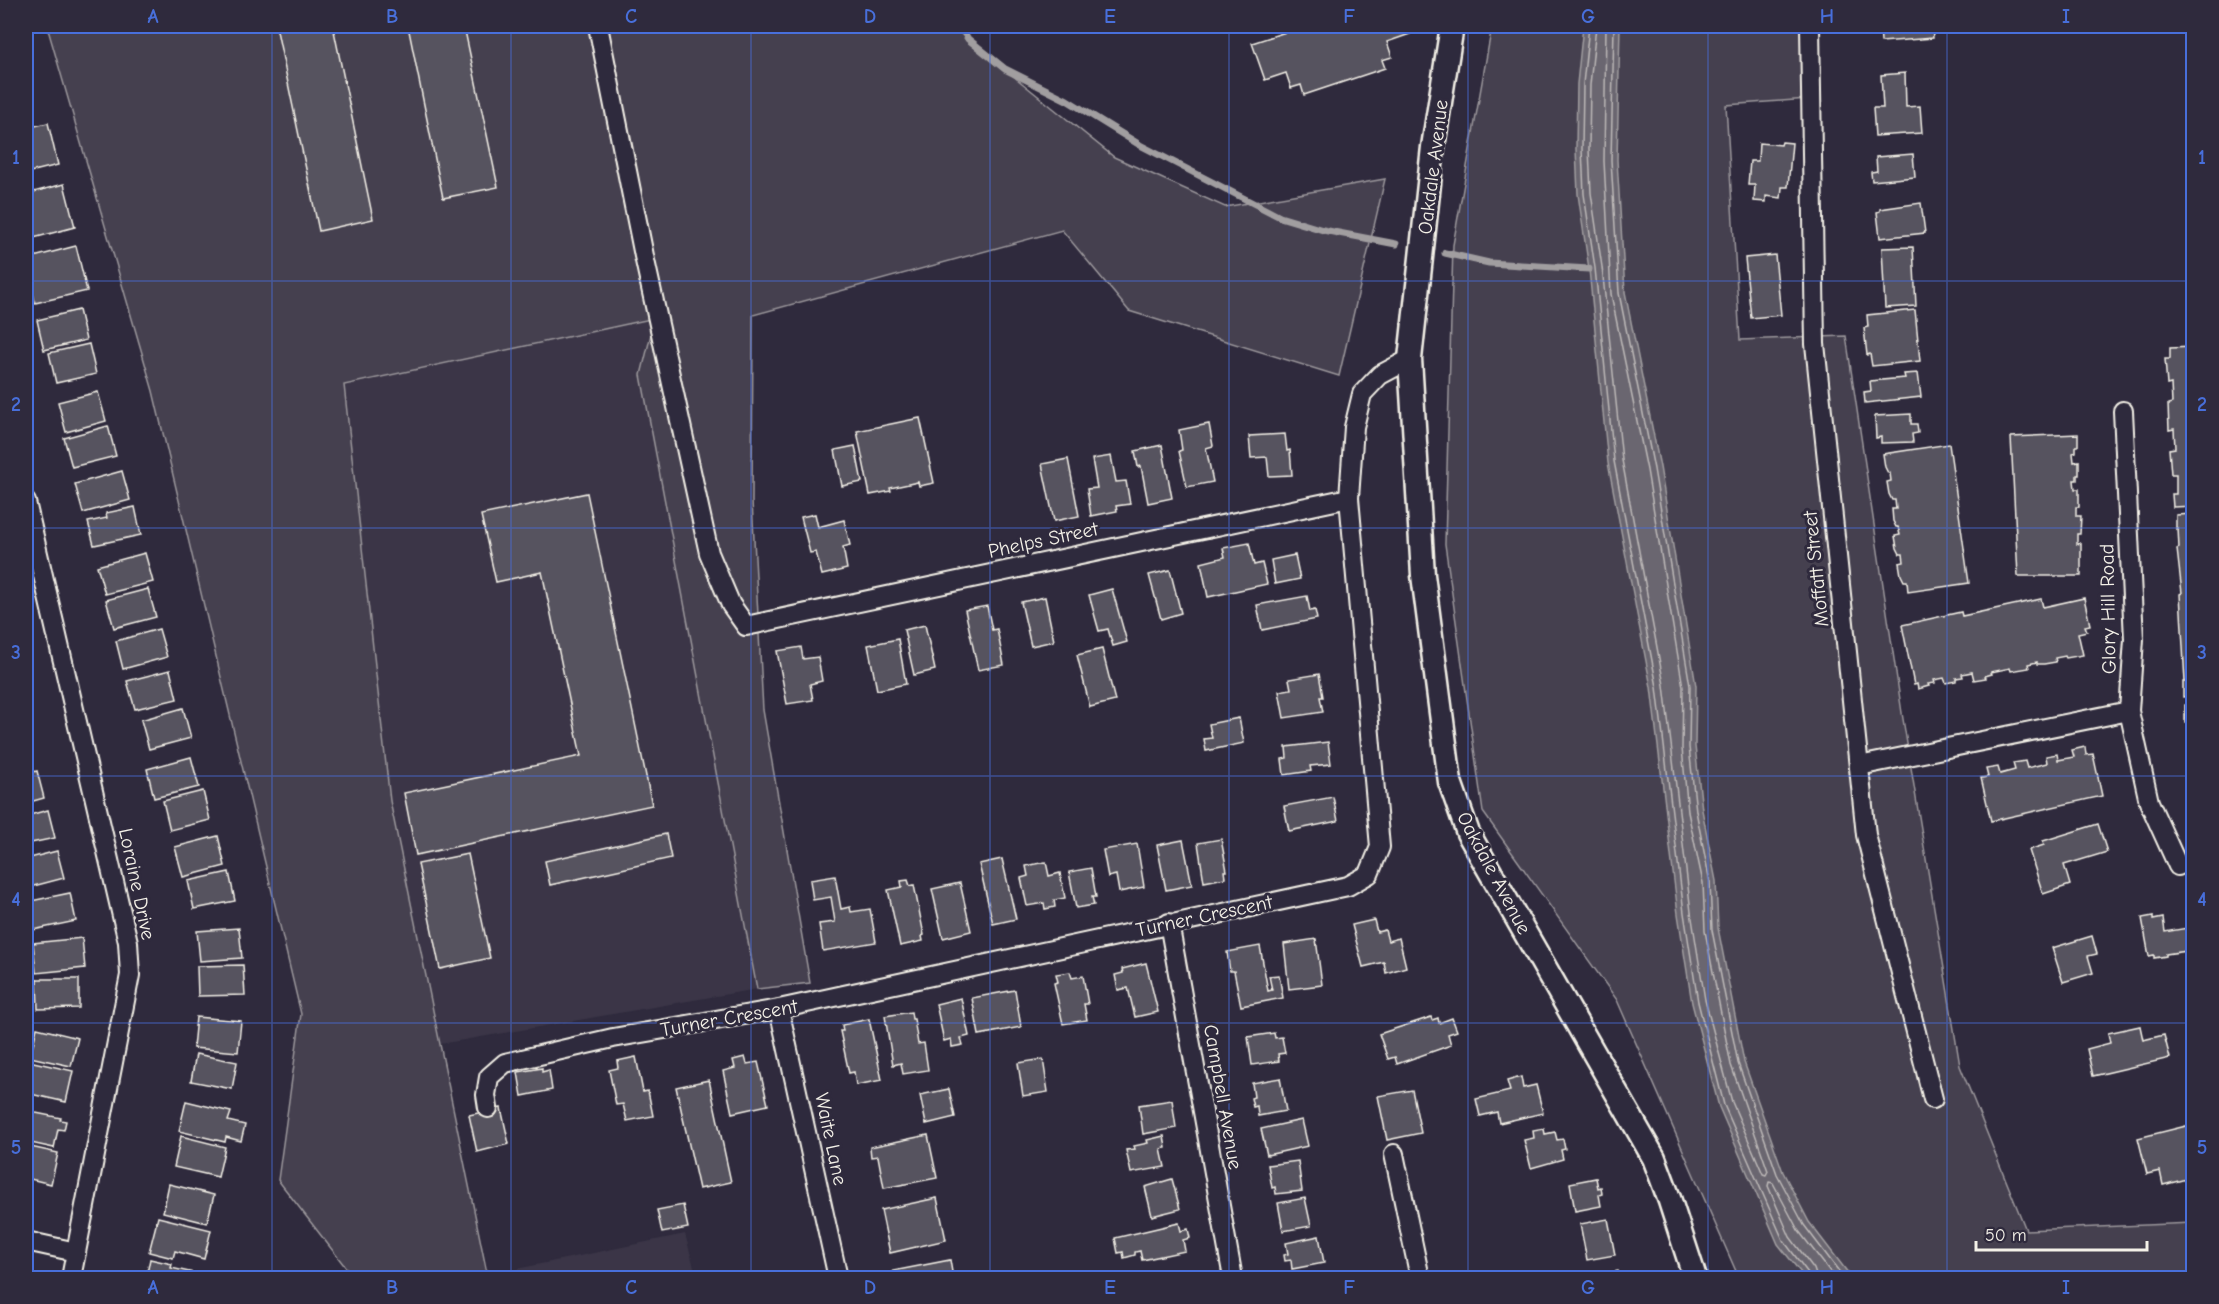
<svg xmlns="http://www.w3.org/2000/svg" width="2219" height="1304" font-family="'Comic Neue',sans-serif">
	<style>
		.built { fill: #3b3647 }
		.green { fill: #454050; stroke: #9c989c; stroke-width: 1.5 }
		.water { fill: #6a6670; stroke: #a19ea0; stroke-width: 1.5 }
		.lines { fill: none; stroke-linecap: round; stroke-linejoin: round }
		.shore { stroke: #bdb9b8; stroke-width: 1.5 }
		.stream { stroke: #a19ea0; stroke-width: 7 }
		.building { fill: #56525f; stroke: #f4f1e8; stroke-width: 1.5 }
		.minor-casing { stroke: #f4f1e8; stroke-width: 22 }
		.tertiary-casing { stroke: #f4f1e8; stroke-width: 27 }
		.minor { stroke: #2f2a3d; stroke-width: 18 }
		.tertiary { stroke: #2f2a3d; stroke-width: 22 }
		.grid { fill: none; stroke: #486fdb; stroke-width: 1.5; stroke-opacity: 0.55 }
		.labels { text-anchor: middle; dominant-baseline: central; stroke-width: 6; stroke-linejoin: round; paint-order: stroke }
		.street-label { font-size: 20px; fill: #f4f1e8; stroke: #2f2a3d }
		.neatline { fill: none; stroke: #486fdb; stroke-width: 2 }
		.grid-label { font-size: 20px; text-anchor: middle; font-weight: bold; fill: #486fdb }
	</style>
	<rect width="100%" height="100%" fill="#2f2a3d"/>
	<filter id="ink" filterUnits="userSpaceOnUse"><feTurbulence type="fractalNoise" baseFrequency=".0167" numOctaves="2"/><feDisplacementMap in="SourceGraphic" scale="12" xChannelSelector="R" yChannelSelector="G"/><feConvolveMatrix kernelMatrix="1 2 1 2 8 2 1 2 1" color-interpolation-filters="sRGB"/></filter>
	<g filter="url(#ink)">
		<g class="built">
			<polygon points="655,317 641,375 757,989 440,1044 390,801 344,385"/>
			<polygon points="685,1234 697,1278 488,1278 488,1275"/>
		</g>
		<g class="green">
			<polygon points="47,26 951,26 1114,157 1225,207 1385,179 1339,376 1129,311 1062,230 753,315 752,501 763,710 810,983 757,989 641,375 655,318 344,385 390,801 488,1278 354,1278 278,1180 301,1014 153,391"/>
			<polygon points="1492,26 1801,26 1808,99 1726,105 1740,340 1846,336 1902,713 1960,1066 2026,1230 2193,1223 2193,1278 1739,1278 1617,1000 1483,812 1445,544 1453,245"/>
		</g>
		<polygon class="water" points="1583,26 1620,26 1617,160 1625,292 1660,467 1696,686 1695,746 1702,810 1716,881 1718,928 1744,1062 1783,1172 1809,1222 1852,1278 1805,1278 1778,1244 1719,1107 1692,1003 1678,914 1651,687 1608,463 1589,269 1578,194 1576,149 1577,84"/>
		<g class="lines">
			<g class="shore">
				<polyline points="1589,26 1583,84 1582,149 1584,194 1595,268 1614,461 1657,687 1684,913 1698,1002 1724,1105 1783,1240 1808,1273 1809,1278"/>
				<polyline points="1596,26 1590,85 1589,149 1591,193 1602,267 1622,460 1664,685 1691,912 1705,1000 1732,1102 1763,1174 1766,1175 1768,1171 1731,1065 1705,931 1703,883 1688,812 1682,748 1683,687 1647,470 1611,294 1604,161 1606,26"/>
				<polyline points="1614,26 1611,160 1619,293 1654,469 1690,686 1689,747 1696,811 1710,882 1712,930 1738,1063 1777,1174 1804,1225 1844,1278"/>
				<polyline points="1817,1278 1814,1269 1790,1237 1768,1186 1769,1182 1773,1183 1798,1230 1835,1278"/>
			</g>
			<g class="stream">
				<polyline points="960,26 968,39 1005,69 1067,100 1140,145 1280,217 1323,230 1396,244"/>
				<polyline points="1445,253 1489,263 1589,269"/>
			</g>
		</g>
		<g class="building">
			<polygon points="276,26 333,26 373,219 319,231"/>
			<polygon points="408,26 464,26 498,187 443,198"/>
			<polygon points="1304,26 1407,26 1410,34 1387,42 1392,57 1382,60 1385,68 1304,95 1301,85 1291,88 1286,73 1265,80 1252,43"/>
			<polygon points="1880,26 1932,26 1933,38 1881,42"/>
			<polygon points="1905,73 1906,107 1920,106 1922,133 1875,136 1873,108 1883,108 1881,75"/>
			<polygon points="48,123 58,165 26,173 26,128"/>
			<polygon points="1782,142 1792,143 1788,187 1782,187 1781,198 1766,196 1766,202 1754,201 1755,185 1748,185 1750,161 1758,161 1759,143 1781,145"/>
			<polygon points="1913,154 1915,177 1872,181 1871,172 1877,171 1876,157"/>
			<polygon points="64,184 75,227 26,240 26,194"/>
			<polygon points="1921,203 1925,233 1880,238 1877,212 1880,211 1880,209"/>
			<polygon points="76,246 87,291 35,303 26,259"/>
			<polygon points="1913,247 1916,306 1885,308 1882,248"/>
			<polygon points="1775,255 1781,315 1751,318 1745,258"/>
			<polygon points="79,310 86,340 44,350 37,320"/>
			<polygon points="1915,310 1920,361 1872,366 1870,354 1867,355 1864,328 1868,327 1867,315"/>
			<polygon points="89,344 96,374 56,383 49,353"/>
			<polygon points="2194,347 2194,506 2173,507 2172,494 2176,494 2176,474 2171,474 2169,449 2175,448 2174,429 2169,430 2168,404 2172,403 2171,384 2167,385 2165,359 2170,359 2170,348"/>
			<polygon points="1918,373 1921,397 1865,403 1864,392 1871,391 1870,381 1905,378 1904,374"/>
			<polygon points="98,392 106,421 66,432 58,402"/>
			<polygon points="1911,414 1911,424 1917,424 1918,433 1912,434 1913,442 1881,443 1881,437 1876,438 1875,416"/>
			<polygon points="920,418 934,483 919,486 918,482 890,488 891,491 870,495 857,431"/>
			<polygon points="1209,424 1213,446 1206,448 1213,482 1187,487 1179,451 1182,450 1179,430"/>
			<polygon points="108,426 116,456 72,467 64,438"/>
			<polygon points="1285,434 1287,451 1290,450 1292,475 1269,476 1267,457 1251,458 1249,436"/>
			<polygon points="2078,434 2078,446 2076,446 2076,452 2073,453 2074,462 2079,461 2079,475 2077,475 2077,480 2074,480 2075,489 2079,489 2079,507 2076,507 2076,516 2081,516 2080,534 2077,534 2077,544 2081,543 2081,576 2018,576 2011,437"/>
			<polygon points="1949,444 1969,583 1908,592 1907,581 1904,581 1901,575 1899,563 1904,562 1903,554 1900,554 1897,548 1895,536 1900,535 1898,527 1896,527 1893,521 1892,509 1896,509 1895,500 1892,500 1889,494 1887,482 1891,481 1890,473 1888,473 1885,467 1883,454"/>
			<polygon points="1162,445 1172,498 1148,503 1141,466 1138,467 1135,451"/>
			<polygon points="855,446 862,482 842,486 835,450"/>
			<polygon points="1111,456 1116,482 1126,481 1130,504 1116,506 1117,511 1091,516 1087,489 1097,488 1092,459"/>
			<polygon points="1068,459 1079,516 1054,521 1042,464"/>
			<polygon points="122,471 130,500 83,513 75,484"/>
			<polygon points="587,493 652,805 416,855 404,793 581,756 542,572 496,582 481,515"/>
			<polygon points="135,507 141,535 94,545 88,522 107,518 106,513"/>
			<polygon points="815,514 818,527 844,520 850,545 843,547 847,569 822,575 816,552 810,553 801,517"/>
			<polygon points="2194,514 2194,696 2183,697 2183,682 2185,682 2180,594 2182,593 2177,549 2179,548 2178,528 2176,529 2176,515"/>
			<polygon points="1249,543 1254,565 1262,563 1267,584 1208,597 1201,563 1225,557 1223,548"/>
			<polygon points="145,553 153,582 105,594 97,566"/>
			<polygon points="1295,555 1300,579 1275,584 1271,560"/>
			<polygon points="1170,570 1181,613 1161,619 1149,575"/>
			<polygon points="148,589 156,617 114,628 106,600"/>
			<polygon points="1112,589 1127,642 1113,646 1108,629 1099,631 1089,595"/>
			<polygon points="1307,596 1310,611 1315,610 1317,619 1262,630 1257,605"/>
			<polygon points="1045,597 1054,641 1031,646 1021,602"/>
			<polygon points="2084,598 2090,625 2085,626 2087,631 2078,633 2083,655 2066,658 2065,656 2055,658 2056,662 2044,664 2037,664 2037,662 2028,664 2029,668 2011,671 2010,668 1991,672 1992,674 1985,676 1986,678 1974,680 1972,672 1962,674 1963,677 1956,678 1956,681 1946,683 1944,678 1934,680 1935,683 1928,684 1929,686 1918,689 1917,684 1914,685 1902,625 1961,612 1962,616 2041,599 2043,607"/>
			<polygon points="987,606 992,630 997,629 1004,665 978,670 965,610"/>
			<polygon points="925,625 935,670 914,675 904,630"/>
			<polygon points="159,629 167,657 123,669 116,641"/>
			<polygon points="898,639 906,684 877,690 868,645"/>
			<polygon points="801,647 803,659 818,657 822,681 810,684 813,700 787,704 777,651"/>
			<polygon points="1102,649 1115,701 1090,707 1077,655"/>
			<polygon points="170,670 177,699 135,709 127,681"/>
			<polygon points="1319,674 1323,697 1320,697 1323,712 1284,718 1279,691 1291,689 1289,679"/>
			<polygon points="2185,705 2194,705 2194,775 2193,764 2189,764 2188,722 2185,722"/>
			<polygon points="183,708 191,738 149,749 141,720"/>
			<polygon points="1239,718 1244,743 1206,751 1204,739 1212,738 1209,724"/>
			<polygon points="1328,742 1331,764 1310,766 1311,771 1284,775 1282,759 1287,758 1286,747"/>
			<polygon points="2085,747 2086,755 2093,754 2102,796 1991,821 1981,778 1988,777 1986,769 1998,767 2000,774 2015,770 2013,763 2025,761 2027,768 2047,763 2046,756 2057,754 2058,760 2074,757 2072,750"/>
			<polygon points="191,757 199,787 154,798 147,769"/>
			<polygon points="37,771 44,798 26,803 26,774"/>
			<polygon points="203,791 210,820 170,830 163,801"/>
			<polygon points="1333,797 1338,821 1289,831 1284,806"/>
			<polygon points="48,810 55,838 26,844 26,816"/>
			<polygon points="2098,824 2107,852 2064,865 2070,885 2043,894 2029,850 2044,845 2043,841"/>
			<polygon points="666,834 671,858 550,885 545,861"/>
			<polygon points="218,836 225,866 183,877 175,847"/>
			<polygon points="1221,839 1227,871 1224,871 1225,878 1204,882 1198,843"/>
			<polygon points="1183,840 1192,885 1166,890 1157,845"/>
			<polygon points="1137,844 1144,887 1119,892 1116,875 1108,877 1103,850"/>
			<polygon points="57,851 64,878 26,888 26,859"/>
			<polygon points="468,854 490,958 440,969 418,864"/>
			<polygon points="1002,859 1016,919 993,924 979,864"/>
			<polygon points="1046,862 1049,876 1060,873 1065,898 1054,900 1055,907 1045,909 1044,903 1027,906 1021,878 1028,876 1026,866"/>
			<polygon points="1091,868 1096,897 1092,897 1094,905 1076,908 1069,872"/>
			<polygon points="229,872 235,901 194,909 188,881"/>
			<polygon points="835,876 841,909 850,907 851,912 870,909 876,942 823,951 819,924 835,922 831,897 813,900 810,880"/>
			<polygon points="908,880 910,886 914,885 924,935 922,936 923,941 900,946 888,890 902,887 901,881"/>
			<polygon points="960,883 971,931 943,938 932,889"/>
			<polygon points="70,893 76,921 28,931 26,902"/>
			<polygon points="2153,916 2153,920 2163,918 2165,932 2188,928 2186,917 2194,916 2194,950 2166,954 2166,956 2154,958 2154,955 2149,956 2142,918"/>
			<polygon points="1374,920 1377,932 1385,930 1388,941 1399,938 1406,967 1386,973 1384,962 1363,967 1352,925"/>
			<polygon points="239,928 242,958 200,961 197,931"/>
			<polygon points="2092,936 2097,954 2088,956 2093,973 2063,982 2052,948"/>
			<polygon points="82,938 85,968 36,973 33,943"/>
			<polygon points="1316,939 1322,985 1289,989 1284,944"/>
			<polygon points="1260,946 1268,991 1272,990 1269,976 1279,975 1283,998 1241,1006 1234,971 1230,971 1227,952"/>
			<polygon points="1146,963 1158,1012 1135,1017 1128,988 1118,990 1115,975 1123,973 1122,969"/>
			<polygon points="243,965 245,995 198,996 197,966"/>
			<polygon points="1070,972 1072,978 1083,976 1088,1004 1084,1004 1087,1020 1063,1024 1054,983 1058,982 1056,974"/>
			<polygon points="37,979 79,979 79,1008 38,1009"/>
			<polygon points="1015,990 1021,1027 979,1035 972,998"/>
			<polygon points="961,998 969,1036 961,1038 963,1045 952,1047 951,1039 944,1041 936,1004"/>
			<polygon points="911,1012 912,1019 914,1019 918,1044 924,1043 928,1070 903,1074 901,1063 893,1065 885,1016"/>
			<polygon points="196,1017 241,1021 238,1052 193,1048"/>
			<polygon points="1431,1017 1432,1020 1438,1018 1439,1023 1452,1018 1457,1031 1448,1034 1451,1045 1397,1064 1395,1057 1388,1059 1379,1034"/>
			<polygon points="869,1019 882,1080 856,1085 854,1072 849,1073 840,1031 843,1031 842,1025"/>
			<polygon points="2140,1026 2143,1040 2164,1035 2170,1058 2093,1076 2087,1049 2110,1043 2108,1033"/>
			<polygon points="37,1028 78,1038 71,1066 30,1057"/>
			<polygon points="1274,1033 1275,1038 1282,1037 1285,1053 1278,1054 1279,1061 1252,1065 1248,1037"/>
			<polygon points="196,1054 237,1062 232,1089 191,1081"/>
			<polygon points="636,1057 643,1092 648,1091 653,1116 627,1121 623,1104 616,1105 609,1070 618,1068 617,1061"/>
			<polygon points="745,1057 747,1064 758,1062 768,1105 732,1113 723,1071 735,1068 733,1060"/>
			<polygon points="1043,1059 1048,1092 1023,1096 1018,1063"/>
			<polygon points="29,1061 73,1071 66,1102 26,1093 26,1077"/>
			<polygon points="542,1068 542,1072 549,1070 552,1090 522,1096 518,1072"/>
			<polygon points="1521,1077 1523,1088 1536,1085 1543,1113 1499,1123 1497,1112 1480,1116 1476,1099 1510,1091 1507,1081"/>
			<polygon points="1280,1078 1286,1111 1258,1116 1257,1106 1253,1107 1251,1098 1254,1097 1252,1083"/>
			<polygon points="709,1080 731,1182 699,1189 676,1087"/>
			<polygon points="949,1089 955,1117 926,1124 920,1095"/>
			<polygon points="1412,1090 1421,1133 1387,1140 1378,1096"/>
			<polygon points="1172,1100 1176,1128 1143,1134 1139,1105"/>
			<polygon points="186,1101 231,1112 228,1121 245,1125 241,1141 226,1137 225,1142 179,1131"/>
			<polygon points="501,1108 509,1144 477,1152 469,1115"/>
			<polygon points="26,1111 61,1118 60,1120 66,1121 64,1130 58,1129 54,1148 26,1142"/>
			<polygon points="1302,1120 1308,1146 1267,1155 1261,1129"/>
			<polygon points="2194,1124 2194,1177 2163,1185 2160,1171 2147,1174 2138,1138"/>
			<polygon points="1544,1129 1545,1134 1555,1132 1557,1140 1563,1139 1565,1149 1561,1150 1563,1159 1531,1168 1524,1140 1534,1138 1533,1131"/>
			<polygon points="928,1135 937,1178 884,1188 878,1156 871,1157 870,1147"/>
			<polygon points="181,1136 225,1147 218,1177 174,1167"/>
			<polygon points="1164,1136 1166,1148 1161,1149 1165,1167 1131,1173 1126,1150 1135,1149 1134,1146 1148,1143 1147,1140"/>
			<polygon points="26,1146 58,1153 51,1184 26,1178"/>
			<polygon points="1298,1161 1302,1191 1276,1194 1275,1187 1272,1188 1268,1165"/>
			<polygon points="1596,1178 1598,1188 1601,1187 1602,1194 1599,1195 1601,1206 1575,1211 1570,1183"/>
			<polygon points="1172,1179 1180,1209 1152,1216 1145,1187"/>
			<polygon points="169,1184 214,1195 207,1223 163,1212"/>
			<polygon points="937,1198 946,1240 890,1253 881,1210"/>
			<polygon points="1305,1198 1311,1226 1283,1231 1278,1203"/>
			<polygon points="683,1205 688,1228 662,1233 657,1210"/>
			<polygon points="158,1217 211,1230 204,1259 175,1251 173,1258 149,1252"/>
			<polygon points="1608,1219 1615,1255 1587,1260 1580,1224"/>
			<polygon points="1179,1223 1181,1231 1188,1229 1190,1238 1183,1240 1185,1251 1142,1260 1140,1251 1135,1252 1135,1255 1124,1258 1123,1252 1118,1253 1115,1238"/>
			<polygon points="1319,1236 1324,1263 1292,1269 1291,1260 1285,1261 1284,1255 1288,1254 1286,1243"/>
			<polygon points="150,1259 172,1264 171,1268 203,1275 202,1278 146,1278"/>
			<polygon points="950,1260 953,1278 895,1278 893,1271"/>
			<polygon points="1197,1271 1199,1278 1157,1278"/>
			<polygon points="1618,1271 1619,1275 1628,1273 1629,1278 1603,1278 1602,1274"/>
			<polygon points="1352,1273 1353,1278 1325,1278"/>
		</g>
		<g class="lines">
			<defs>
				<g id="minor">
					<polyline points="598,26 644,256 709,553 731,605 746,626 1349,498"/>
					<polyline points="1810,26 1815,344 1866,835 1933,1099"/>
					<polyline points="2123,411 2134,639 2129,711 2149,802 2178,866"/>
					<polyline points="26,502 128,942 130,975 71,1278"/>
					<polyline points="1859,766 2129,711"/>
					<polyline points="1169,923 1233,1278"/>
					<polyline points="779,1009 838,1278"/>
					<polyline points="488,1108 486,1095 489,1077 505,1063 613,1038 779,1009 1348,886 1369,874 1380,847 1349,498 1354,427 1362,394 1380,375 1410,359"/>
					<polyline points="1394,1154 1420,1278"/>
					<polyline points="26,1241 76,1252"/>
				</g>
				<polyline id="tertiary" points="1452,26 1433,147 1410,359 1423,575 1450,782 1468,833 1654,1158 1670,1201 1695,1278"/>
			</defs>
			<use href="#minor" class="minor-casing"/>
			<use href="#tertiary" class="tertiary-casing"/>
			<use href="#minor" class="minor"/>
			<use href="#tertiary" class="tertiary"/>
		</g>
	</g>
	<path class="grid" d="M272,26V1278M511,26V1278M751,26V1278M990,26V1278M1229,26V1278M1468,26V1278M1708,26V1278M1947,26V1278M26,281H2194M26,528H2194M26,776H2194M26,1023H2194"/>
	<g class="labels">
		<g class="street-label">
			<text transform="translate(1433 167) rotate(-83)">Oakdale Avenue</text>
			<text transform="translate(1043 540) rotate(-12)">Phelps Street</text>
			<text transform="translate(1816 569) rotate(-96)">Moffatt Street</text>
			<text transform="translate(2108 609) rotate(-91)">Glory Hill Road</text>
			<text transform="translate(1494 873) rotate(62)">Oakdale Avenue</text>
			<text transform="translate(137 884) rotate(78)">Loraine Drive</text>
			<text transform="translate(1204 916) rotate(-12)">Turner Crescent</text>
			<text transform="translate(729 1018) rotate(-10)">Turner Crescent</text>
			<text transform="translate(1223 1097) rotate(80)">Campbell Avenue</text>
			<text transform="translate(831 1139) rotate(78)">Waite Lane</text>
		</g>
	</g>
	<rect width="2219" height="1304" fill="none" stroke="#2f2a3d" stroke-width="66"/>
	<path d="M1976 1241v9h171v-9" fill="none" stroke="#f4f1e8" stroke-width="3"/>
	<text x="1985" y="1241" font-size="18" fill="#f4f1e8" stroke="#2f2a3d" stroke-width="4.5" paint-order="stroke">50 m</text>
	<rect x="33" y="33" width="2153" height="1238" class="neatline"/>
	<g class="grid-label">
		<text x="153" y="23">A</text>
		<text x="392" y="23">B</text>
		<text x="631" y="23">C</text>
		<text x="870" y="23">D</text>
		<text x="1110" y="23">E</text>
		<text x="1349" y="23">F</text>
		<text x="1588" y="23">G</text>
		<text x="1827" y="23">H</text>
		<text x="2066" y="23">I</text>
		<text x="16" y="164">1</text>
		<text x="2202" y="164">1</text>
		<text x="16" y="411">2</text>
		<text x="2202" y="411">2</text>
		<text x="16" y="659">3</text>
		<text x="2202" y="659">3</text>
		<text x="16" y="906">4</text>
		<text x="2202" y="906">4</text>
		<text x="16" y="1154">5</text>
		<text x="2202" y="1154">5</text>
		<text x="153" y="1294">A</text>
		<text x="392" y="1294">B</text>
		<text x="631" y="1294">C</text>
		<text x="870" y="1294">D</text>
		<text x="1110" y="1294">E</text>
		<text x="1349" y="1294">F</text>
		<text x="1588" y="1294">G</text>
		<text x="1827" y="1294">H</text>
		<text x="2066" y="1294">I</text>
	</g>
</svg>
